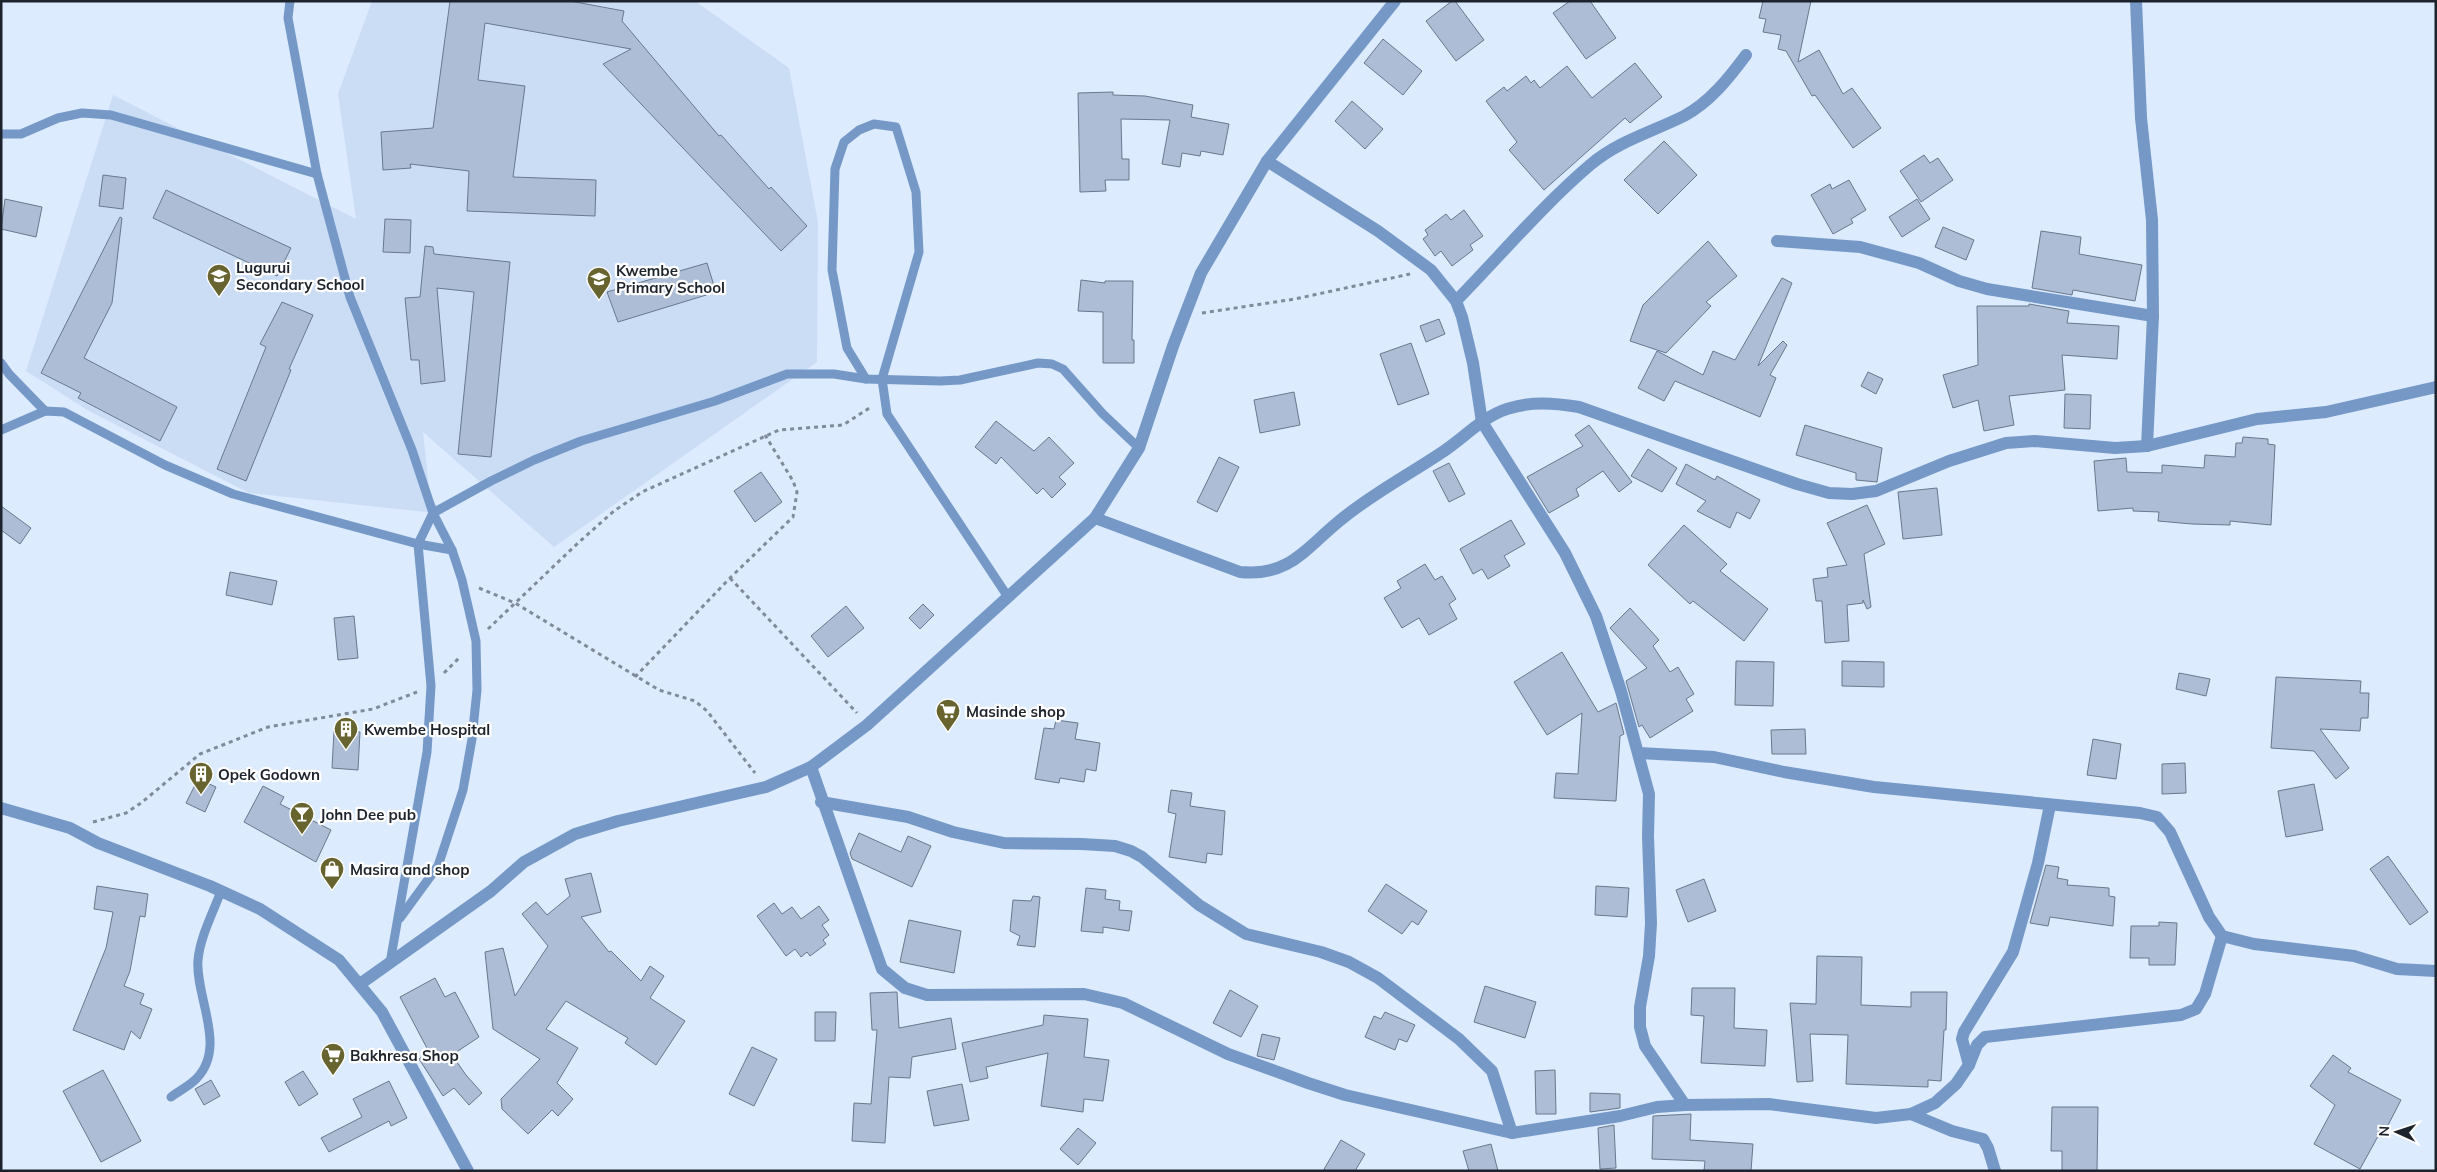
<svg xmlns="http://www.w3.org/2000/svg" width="2437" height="1172" font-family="Mulish,sans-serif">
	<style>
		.built { fill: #cbddf5 }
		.building { fill: #acbdd5; stroke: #68788d }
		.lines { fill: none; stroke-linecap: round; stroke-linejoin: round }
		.path { stroke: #808b99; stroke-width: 3; stroke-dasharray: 4 4; stroke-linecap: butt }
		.service { stroke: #7598c7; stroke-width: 9 }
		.minor { stroke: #7598c7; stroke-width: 12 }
		.labels { text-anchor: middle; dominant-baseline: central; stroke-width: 4.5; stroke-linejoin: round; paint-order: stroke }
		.poi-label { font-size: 15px; font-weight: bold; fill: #1c232c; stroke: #fff; text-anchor: start }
	</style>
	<rect width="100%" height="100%" fill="#dcebfe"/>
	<polygon class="built" points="372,1 695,1 789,68 818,222 817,362 554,547 423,432 430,497 444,514 249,493 89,411 26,371 113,95 356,219 338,94"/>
	<g class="building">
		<polygon points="450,1 570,1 624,11 622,21 719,136 721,135 769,189 771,187 807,226 781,251 603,64 631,49 485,23 478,80 525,86 513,177 596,180 595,216 467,211 469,171 410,164 411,168 383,170 381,132 433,128"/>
		<polygon points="1452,1 1455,1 1484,40 1456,61 1426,21"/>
		<polygon points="1570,1 1590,1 1616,38 1586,59 1553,13"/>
		<polygon points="1763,1 1811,1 1798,62 1819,50 1843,94 1852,88 1881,128 1853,148 1815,95 1812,96 1786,51 1778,49 1781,35 1763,32 1766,19 1759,18"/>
		<polygon points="1383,39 1422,71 1403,95 1364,63"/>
		<polygon points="1635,63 1662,97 1630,123 1625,118 1544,190 1509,150 1517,142 1486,101 1504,87 1507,91 1526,76 1531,83 1534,80 1540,88 1567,66 1592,98"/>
		<polygon points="1113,92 1113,95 1145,96 1193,105 1191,117 1229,124 1223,155 1201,151 1200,156 1182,153 1180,167 1162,164 1170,120 1121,119 1122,159 1129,159 1129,180 1105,180 1106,191 1080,192 1078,93"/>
		<polygon points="1352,101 1383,129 1365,149 1335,121"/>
		<polygon points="1664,141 1697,175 1658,214 1624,180"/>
		<polygon points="1924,155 1930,163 1938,158 1953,180 1921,202 1900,171"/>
		<polygon points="103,175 126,178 123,209 99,206"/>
		<polygon points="1849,180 1866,210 1851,219 1853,223 1833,234 1811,195 1830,184 1832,189"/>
		<polygon points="166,190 291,248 277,276 153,218"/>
		<polygon points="5,199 42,207 36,237 1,229"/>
		<polygon points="1917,199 1930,219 1902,237 1889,217"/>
		<polygon points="1464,210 1483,236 1470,245 1473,250 1452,266 1441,251 1435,256 1423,239 1428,235 1425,230 1446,214 1451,220"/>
		<polygon points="120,217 122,218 112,303 84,358 177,407 160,441 78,398 81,393 41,373"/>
		<polygon points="385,219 411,220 410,253 383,252"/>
		<polygon points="1943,227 1974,240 1966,260 1935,247"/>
		<polygon points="2041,231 2081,237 2079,254 2142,265 2135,301 2073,290 2072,295 2032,288"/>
		<polygon points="1708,241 1737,276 1706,302 1711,306 1666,353 1630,341 1643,305"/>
		<polygon points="425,246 433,247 434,254 510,262 491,457 458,454 474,292 437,288 445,381 421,384 419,360 411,360 405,298 420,297"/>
		<polygon points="707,263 716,292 618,322 607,292"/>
		<polygon points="1782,278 1792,283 1758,366 1783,341 1787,345 1770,375 1776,378 1760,417 1675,381 1664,401 1638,388 1657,351 1703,375 1713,351 1735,360"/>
		<polygon points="1081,280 1105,283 1105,281 1133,281 1132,340 1134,340 1134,363 1103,363 1103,312 1078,311"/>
		<polygon points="282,302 313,315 289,369 291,370 246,481 217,469 266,347 260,344"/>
		<polygon points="2029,304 2069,311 2067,323 2119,326 2117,359 2062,355 2065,390 2009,396 2014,425 1984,431 1978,400 1953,408 1943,375 1978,365 1977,306 2029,306"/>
		<polygon points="1439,319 1445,334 1426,342 1420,326"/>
		<polygon points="1411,343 1429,394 1398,405 1380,354"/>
		<polygon points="1868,372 1883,379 1876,394 1861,386"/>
		<polygon points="1294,392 1300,425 1260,433 1254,400"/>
		<polygon points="2065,394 2091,395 2090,429 2064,428"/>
		<polygon points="996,421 1034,451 1049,437 1074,463 1059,477 1066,484 1052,498 1043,488 1037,494 1001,457 996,464 975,447"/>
		<polygon points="1589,425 1632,482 1619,492 1603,471 1576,489 1579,496 1549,513 1527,477 1583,446 1575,435"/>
		<polygon points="1805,425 1882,448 1877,482 1856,480 1856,473 1796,455"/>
		<polygon points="2243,437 2268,439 2268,444 2275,445 2271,525 2230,521 2230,525 2192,524 2158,521 2159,512 2133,511 2133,508 2098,511 2094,461 2126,458 2127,472 2162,473 2162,465 2204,468 2205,455 2235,457 2236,443 2242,443"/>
		<polygon points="1648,449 1677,468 1662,492 1631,476"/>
		<polygon points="1219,457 1239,467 1217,512 1197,502"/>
		<polygon points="1449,463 1465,494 1449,502 1433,471"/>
		<polygon points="1686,464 1715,480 1717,476 1760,500 1750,519 1737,512 1730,528 1697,511 1706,501 1676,484"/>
		<polygon points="761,472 782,502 755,522 734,491"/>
		<polygon points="1937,488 1942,535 1903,539 1898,492"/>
		<polygon points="1867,505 1885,544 1864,554 1871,607 1867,609 1863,600 1863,603 1847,605 1849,641 1825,643 1822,601 1816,601 1813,579 1828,577 1827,568 1847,565 1827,523"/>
		<polygon points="1,506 31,528 20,544 1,530"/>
		<polygon points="1511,520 1525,544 1504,556 1510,566 1488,579 1482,569 1473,574 1460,549"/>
		<polygon points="1684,525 1727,564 1720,571 1768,609 1744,641 1693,601 1690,604 1648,565"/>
		<polygon points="1425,564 1435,580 1442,576 1456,599 1449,604 1457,619 1429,635 1419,618 1402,628 1384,598 1401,588 1397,581"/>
		<polygon points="230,572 277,581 272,605 226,595"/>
		<polygon points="923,604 934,615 920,629 909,618"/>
		<polygon points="846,606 864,628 828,657 811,636"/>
		<polygon points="1630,608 1659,640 1653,646 1670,672 1678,667 1694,694 1686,699 1693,711 1650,738 1642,725 1639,727 1626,681 1647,668 1610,628"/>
		<polygon points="354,616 358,658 338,660 334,618"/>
		<polygon points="1562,652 1598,712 1616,703 1624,734 1620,736 1616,801 1554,798 1556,773 1578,774 1582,713 1547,735 1514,682"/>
		<polygon points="1736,661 1774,662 1773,706 1735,705"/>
		<polygon points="1842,661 1884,662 1884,687 1842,686"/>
		<polygon points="2179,673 2210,679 2206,696 2176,689"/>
		<polygon points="2276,677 2361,681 2360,693 2369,693 2368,718 2361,718 2360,731 2320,729 2349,768 2336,779 2314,751 2271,748"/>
		<polygon points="1056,720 1078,723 1075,739 1100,743 1096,771 1086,769 1084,782 1060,778 1059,783 1035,779 1044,728 1054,729"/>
		<polygon points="1805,729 1806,754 1772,754 1771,730"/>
		<polygon points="334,731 360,732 358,770 332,768"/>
		<polygon points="2093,739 2121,744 2116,779 2087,775"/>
		<polygon points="2185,763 2186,793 2162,794 2162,764"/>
		<polygon points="198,779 216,787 205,812 186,803"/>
		<polygon points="2314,784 2323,830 2286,837 2278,791"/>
		<polygon points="263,786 284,797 280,804 331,830 316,862 244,822"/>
		<polygon points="1171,790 1192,793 1190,806 1225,811 1222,855 1207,853 1206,863 1169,857 1176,814 1168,812"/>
		<polygon points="859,833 901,852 908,836 931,846 912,887 852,859 850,853"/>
		<polygon points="2388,856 2428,912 2410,925 2370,869"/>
		<polygon points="2046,865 2059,867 2057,878 2068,880 2067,885 2109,888 2109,896 2115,897 2113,926 2050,917 2048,926 2030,923"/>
		<polygon points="591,873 601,912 581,917 609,952 611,951 641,981 650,966 664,976 650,998 685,1021 656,1065 625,1043 628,1038 566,1001 546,1029 578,1048 557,1083 573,1099 558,1116 552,1110 528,1134 502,1109 501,1099 540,1059 493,1029 485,952 503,948 515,996 548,946 522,914 536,902 547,915 570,896 565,879"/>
		<polygon points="1704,879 1716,911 1688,922 1676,890"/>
		<polygon points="1386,884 1427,911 1418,925 1412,921 1402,934 1368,911"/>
		<polygon points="97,886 148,894 145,917 140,916 130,971 124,986 144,994 140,1004 152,1009 140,1039 131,1031 124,1050 73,1030 106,948 113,912 94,909"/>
		<polygon points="1596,886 1629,888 1627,917 1595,915"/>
		<polygon points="1086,888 1106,890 1105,899 1120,901 1119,910 1132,911 1129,931 1103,927 1103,933 1081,931"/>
		<polygon points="1033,896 1040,897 1035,947 1017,945 1020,936 1010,931 1013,900 1031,901"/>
		<polygon points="774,903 782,914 792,907 801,919 819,906 829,920 822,925 829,935 823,940 826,944 810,956 807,952 801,957 795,949 786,956 757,916"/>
		<polygon points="909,920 961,931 954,973 900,962"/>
		<polygon points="2159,922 2177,923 2175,965 2149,965 2149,958 2130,958 2131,926 2159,926"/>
		<polygon points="1817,956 1862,957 1861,1005 1911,1007 1911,992 1947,992 1946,1030 1944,1030 1941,1081 1928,1080 1928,1087 1846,1084 1848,1035 1810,1034 1813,1081 1797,1082 1790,1003 1816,1004"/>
		<polygon points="435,978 445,997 455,992 479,1037 452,1055 466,1075 482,1093 469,1105 454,1088 443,1096 419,1059 429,1052 400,997"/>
		<polygon points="1485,986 1536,1002 1525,1038 1474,1022"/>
		<polygon points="1692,988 1735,988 1734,1028 1767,1030 1765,1066 1701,1063 1704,1016 1691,1015"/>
		<polygon points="1230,990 1258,1006 1241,1037 1213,1023"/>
		<polygon points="897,992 899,1028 951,1018 956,1049 912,1057 910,1078 889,1077 885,1143 852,1141 854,1103 871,1104 877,1030 872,1030 870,993"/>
		<polygon points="815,1012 836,1012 835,1041 815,1041"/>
		<polygon points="1385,1012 1415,1025 1407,1042 1399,1039 1395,1050 1365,1037 1374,1016 1381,1019"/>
		<polygon points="1044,1015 1088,1019 1084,1057 1109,1060 1103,1101 1084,1099 1083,1112 1041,1106 1048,1053 986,1067 988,1078 970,1082 962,1043 1043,1025"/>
		<polygon points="1262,1034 1280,1038 1274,1060 1257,1056"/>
		<polygon points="752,1047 777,1059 754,1106 729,1094"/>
		<polygon points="2333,1055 2351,1068 2348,1072 2401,1100 2385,1131 2382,1129 2360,1169 2314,1144 2335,1105 2310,1086"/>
		<polygon points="103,1070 141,1141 101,1162 63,1091"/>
		<polygon points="1555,1070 1556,1114 1536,1114 1535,1071"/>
		<polygon points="303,1071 318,1094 299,1106 285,1082"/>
		<polygon points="211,1080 220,1096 204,1105 195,1089"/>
		<polygon points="389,1081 407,1118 391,1126 389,1121 329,1152 321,1138 362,1117 353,1099"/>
		<polygon points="962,1084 969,1120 934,1126 927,1091"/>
		<polygon points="1590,1093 1620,1094 1620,1108 1590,1112"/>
		<polygon points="2052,1107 2098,1107 2097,1171 2062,1171 2062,1151 2051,1151"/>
		<polygon points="1691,1114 1690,1140 1753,1144 1751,1171 1704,1171 1705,1161 1652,1159 1653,1116"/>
		<polygon points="1614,1125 1616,1168 1600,1169 1598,1128"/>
		<polygon points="1078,1128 1096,1143 1078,1165 1060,1149"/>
		<polygon points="1341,1140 1365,1154 1355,1171 1323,1171"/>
		<polygon points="1491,1144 1498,1171 1469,1171 1463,1151"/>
	</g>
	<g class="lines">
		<g class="path">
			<polyline points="1202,313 1295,299 1410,274"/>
			<polyline points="730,578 857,713"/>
			<polyline points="479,588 515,603 659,690 695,701 707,711 755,773"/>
			<polyline points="488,629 578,543 614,511 642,492 779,430 843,425 871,407"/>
			<polyline points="444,673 461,656"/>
			<polyline points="635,677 730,578 793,517 797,492 793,481 765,435"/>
			<polyline points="93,822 126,813 141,803 200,754 268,727 373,709 417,692"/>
		</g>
		<g class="service">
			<polyline points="290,1 288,18 317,174 350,297 412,450 433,513 452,550 462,580 476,641 477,690 472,739 463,790 438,866 400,918"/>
			<polyline points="1,134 21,134 58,118 82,113 111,115 317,174"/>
			<polyline points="1,363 9,374 45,411"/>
			<polyline points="866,379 847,348 832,270 835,169 844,142 859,130 874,124 896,127 916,192 919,252 882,379 887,414 1008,597"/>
			<polyline points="1,430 45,411 64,412 165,465 233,494 418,544 452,550"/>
			<polyline points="390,963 427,752 431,686 418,544 433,513 491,481 534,460 581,441 715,401 787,374 834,374 866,379 940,381 960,380 1038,363 1052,364 1063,369 1103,414 1139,448"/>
			<path d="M171,1097C179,1091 189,1086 196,1079C228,1047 195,997 198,960C200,937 213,913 221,891"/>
		</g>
		<g class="minor">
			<polyline points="2136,1 2141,118 2152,220 2153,316 2147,446"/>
			<polyline points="1267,161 1378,231 1431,270 1456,301 1462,317 1473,363 1482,422 1565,553 1596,616 1621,691 1649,794 1648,836 1651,923 1649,956 1640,1007 1640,1027 1645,1046 1685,1105"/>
			<polyline points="1777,241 1860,247 1919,263 1959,281 1987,289 2153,316"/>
			<path d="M1456,301C1499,257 1543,205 1590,165C1618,141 1652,132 1684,116C1710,102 1729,78 1746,55"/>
			<path d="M1095,518L1240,572C1291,577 1306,547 1343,518C1374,493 1408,475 1441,453C1463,439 1482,417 1507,409C1531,401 1554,403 1579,407L1797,484L1829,493L1852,494L1876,491L1949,461L2006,443L2035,441L2115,448L2147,446L2257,419L2326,412L2436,387"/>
			<polyline points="1639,753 1714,757 1784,772 1874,787 2140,813 2157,817 2170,832 2209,917 2222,936 2254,944 2354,956 2397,969 2436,971"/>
			<polyline points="811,767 882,969 905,988 927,995 1084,994 1123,1003 1228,1054 1308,1083 1345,1095 1512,1133 1620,1116 1657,1107 1685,1105 1769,1104 1876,1118 1911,1114 1935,1103 1956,1084 1969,1065 1977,1045 1985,1037 2181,1015 2196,1009 2205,994 2222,936"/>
			<polyline points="821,802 908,817 953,832 1004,843 1082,844 1115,846 1131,851 1142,857 1199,905 1246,934 1321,952 1349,962 1378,978 1459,1039 1492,1071 1512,1133"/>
			<polyline points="1,808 70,828 98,843 210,886 260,909 339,960 382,1012 468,1171"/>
			<polyline points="360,984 491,891 524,862 575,834 618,821 766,787 811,767 867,725 1095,518 1139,448 1173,346 1201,273 1267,161 1395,1"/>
			<polyline points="1969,1065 1962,1039 1964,1032 2013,952 2038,863 2050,805"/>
			<polyline points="1911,1114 1952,1131 1983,1139 1988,1148 1995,1171"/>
		</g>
	</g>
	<defs>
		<symbol id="school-pin" viewBox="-11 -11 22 30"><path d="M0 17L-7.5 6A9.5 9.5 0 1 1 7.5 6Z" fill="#676430" stroke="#fff"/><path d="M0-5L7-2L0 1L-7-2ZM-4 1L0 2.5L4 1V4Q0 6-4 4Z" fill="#fff"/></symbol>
		<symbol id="supermarket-pin" viewBox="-11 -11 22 30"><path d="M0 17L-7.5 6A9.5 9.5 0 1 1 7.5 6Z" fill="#676430" stroke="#fff"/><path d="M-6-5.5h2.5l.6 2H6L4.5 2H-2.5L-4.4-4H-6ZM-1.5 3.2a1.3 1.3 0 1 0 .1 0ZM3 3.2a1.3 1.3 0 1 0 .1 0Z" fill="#fff"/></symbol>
		<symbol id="building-pin" viewBox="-11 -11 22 30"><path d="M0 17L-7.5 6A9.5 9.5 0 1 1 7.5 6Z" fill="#676430" stroke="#fff"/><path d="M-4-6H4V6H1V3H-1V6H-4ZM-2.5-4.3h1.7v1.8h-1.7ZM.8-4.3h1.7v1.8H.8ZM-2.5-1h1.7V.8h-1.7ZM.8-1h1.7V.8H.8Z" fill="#fff"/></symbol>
		<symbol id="bar-pin" viewBox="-11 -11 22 30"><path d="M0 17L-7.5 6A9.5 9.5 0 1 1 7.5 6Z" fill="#676430" stroke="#fff"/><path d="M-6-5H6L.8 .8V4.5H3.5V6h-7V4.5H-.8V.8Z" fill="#fff"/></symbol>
		<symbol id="shop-pin" viewBox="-11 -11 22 30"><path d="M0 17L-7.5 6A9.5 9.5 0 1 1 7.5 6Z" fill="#676430" stroke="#fff"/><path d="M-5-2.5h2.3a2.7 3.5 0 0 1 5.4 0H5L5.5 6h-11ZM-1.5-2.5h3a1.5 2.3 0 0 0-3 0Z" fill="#fff"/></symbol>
	</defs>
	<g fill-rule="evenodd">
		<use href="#school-pin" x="205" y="262" width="28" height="38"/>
		<use href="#school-pin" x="585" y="265" width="28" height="38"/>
		<use href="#supermarket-pin" x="934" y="697" width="28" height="38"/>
		<use href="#building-pin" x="332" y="715" width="28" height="38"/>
		<use href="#building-pin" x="187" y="760" width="28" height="38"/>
		<use href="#bar-pin" x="288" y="800" width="28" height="38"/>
		<use href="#shop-pin" x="318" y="855" width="28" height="38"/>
		<use href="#supermarket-pin" x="319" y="1041" width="28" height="38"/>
	</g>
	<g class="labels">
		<g class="poi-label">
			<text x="236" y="267">Lugurui<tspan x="236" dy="17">Secondary School</tspan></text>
			<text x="616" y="270">Kwembe<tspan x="616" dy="17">Primary School</tspan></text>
			<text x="966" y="711">Masinde shop</text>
			<text x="364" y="729">Kwembe Hospital</text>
			<text x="218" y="774">Opek Godown</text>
			<text x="320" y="814">John Dee pub</text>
			<text x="350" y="869">Masira and shop</text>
			<text x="350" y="1055">Bakhresa Shop</text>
		</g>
	</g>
	<rect width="2437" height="1172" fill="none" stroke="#1c232c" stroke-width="5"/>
	<g transform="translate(2397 1132) rotate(273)" stroke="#ffffff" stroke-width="4" paint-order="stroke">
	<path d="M0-4L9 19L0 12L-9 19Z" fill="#1c232c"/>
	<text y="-8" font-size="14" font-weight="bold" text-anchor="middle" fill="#1c232c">N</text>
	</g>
</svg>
